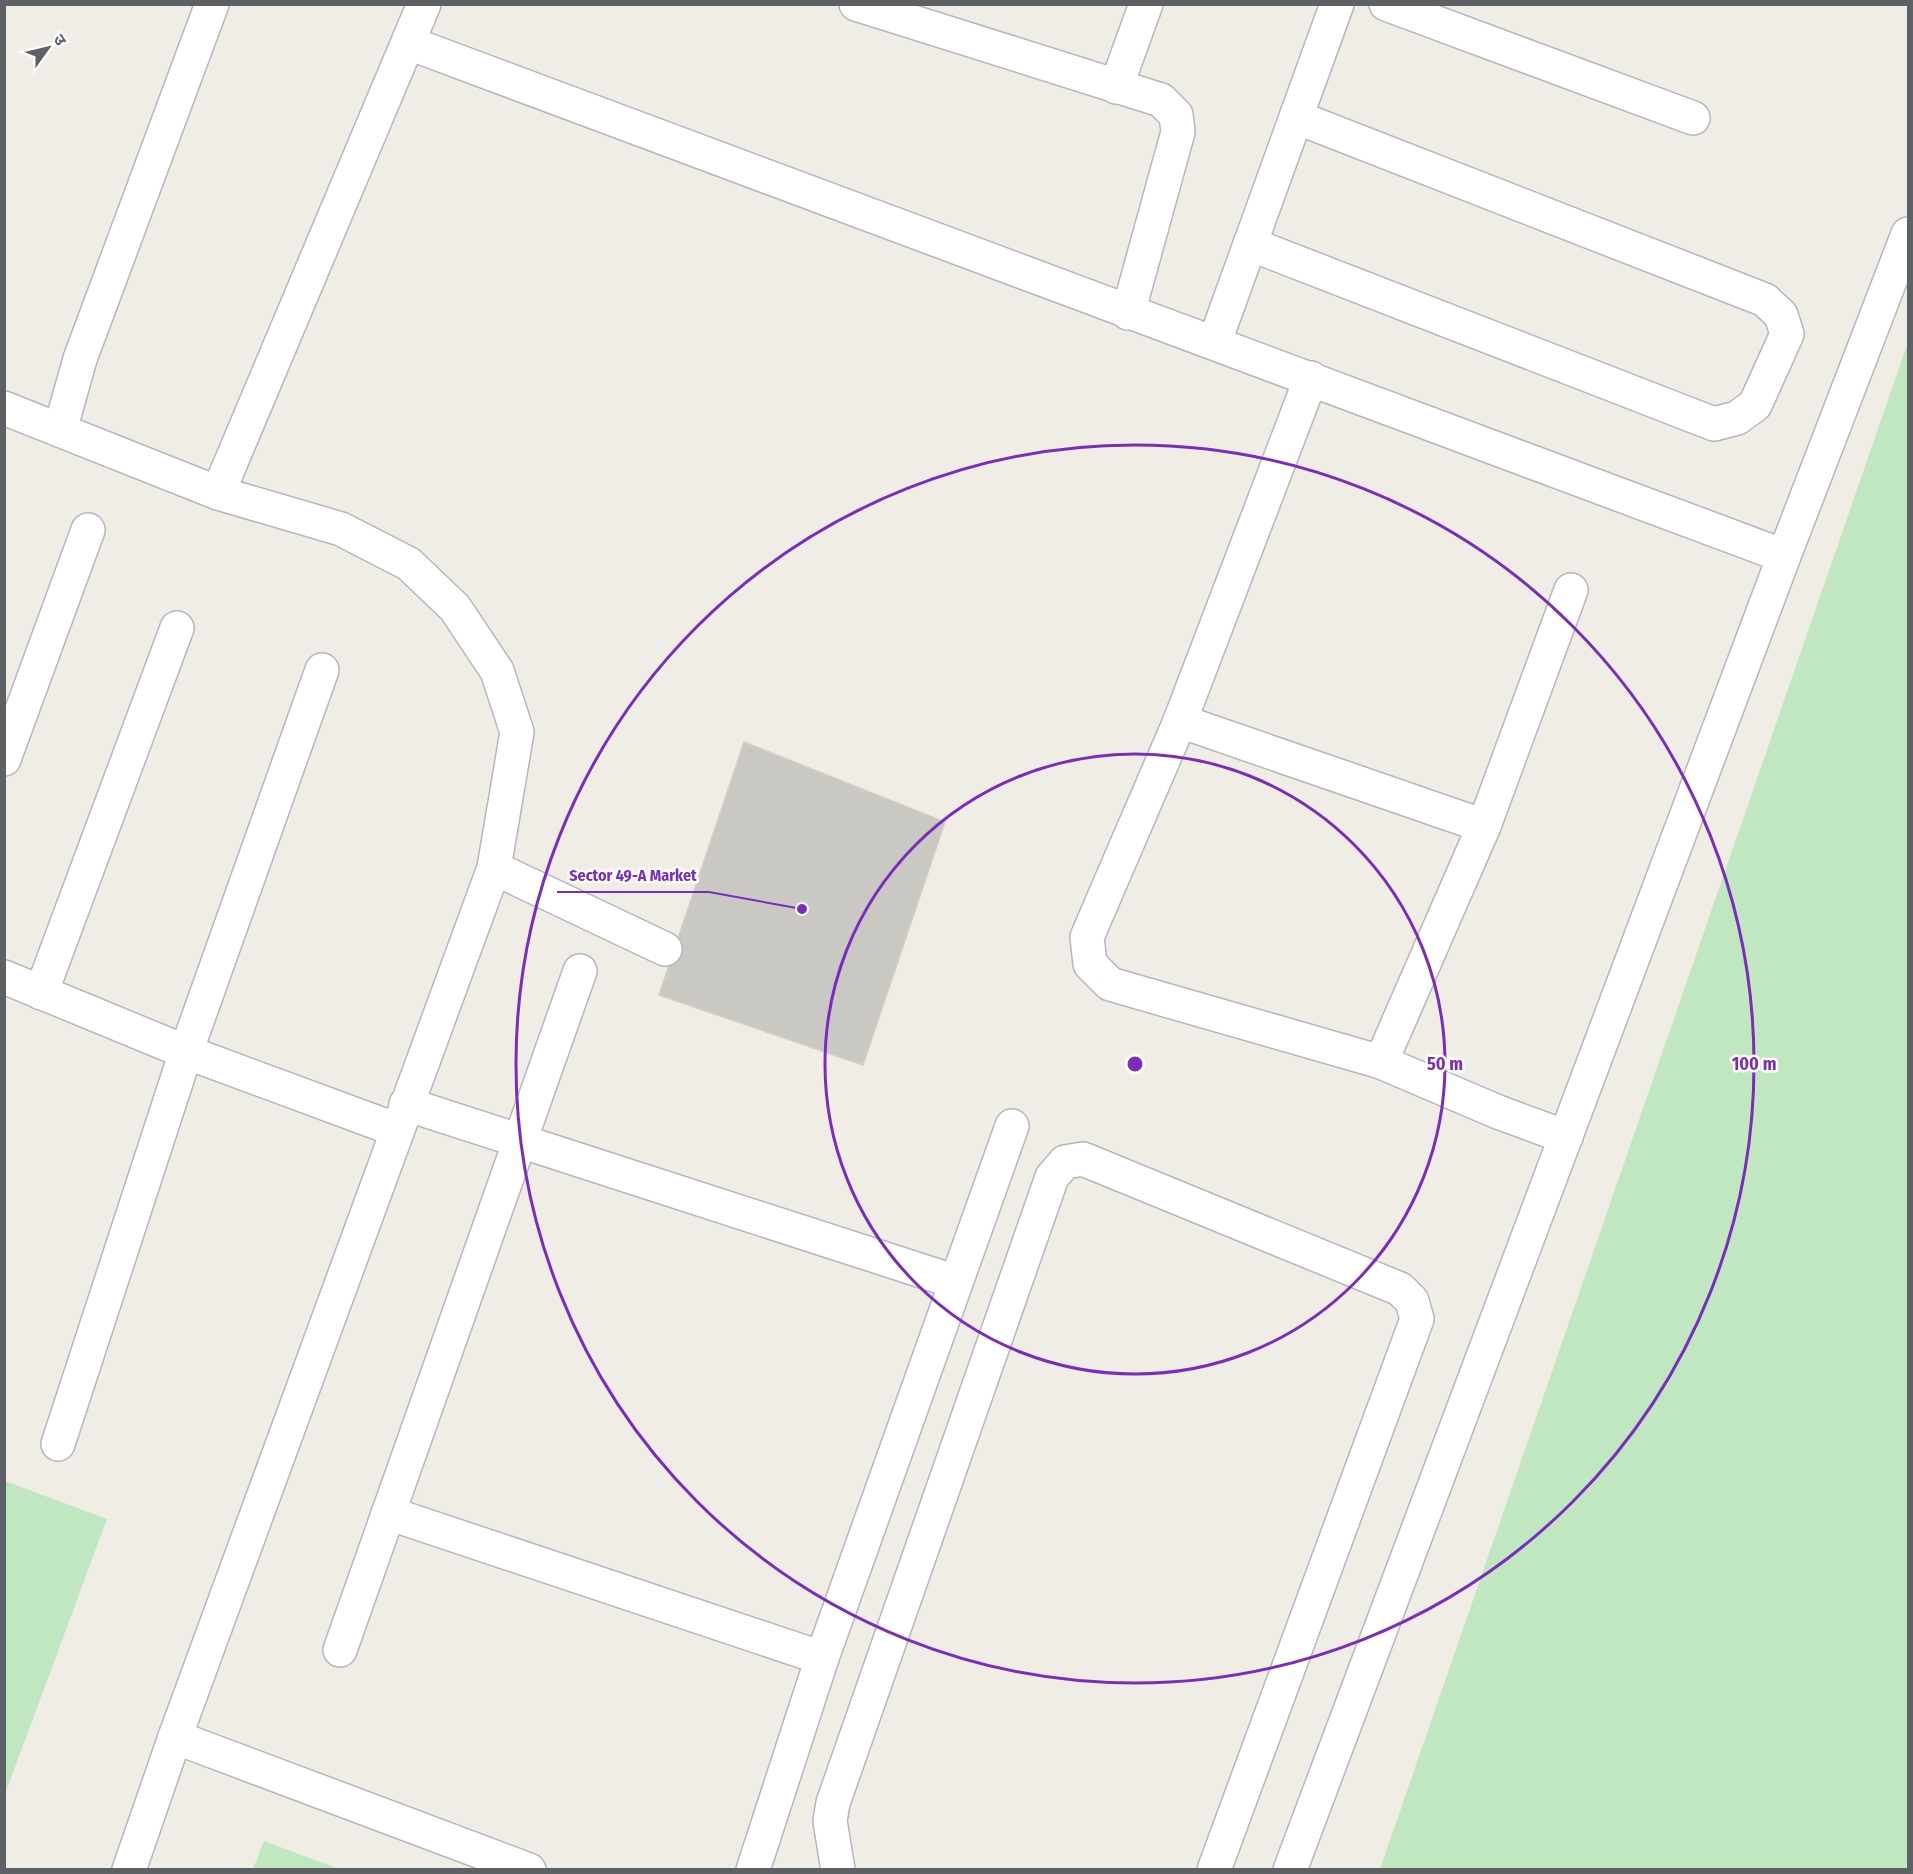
<svg xmlns="http://www.w3.org/2000/svg" width="1913" height="1874" font-family="'Fira Sans Condensed','Noto Sans Devanagari',sans-serif">
	<style>
		.green { fill: #c1e7c1 }
		.building { fill: #cac8c2; stroke: #d4cfc3; stroke-width: 1.5 }
		.lines { fill: none; stroke-linecap: round; stroke-linejoin: round }
		.minor-casing { stroke: #b5b7bc; stroke-width: 36 }
		.minor { stroke: #fff; stroke-width: 33 }
		.ring { fill: none; stroke: #7b2cbf; stroke-width: 3 }
		.centre { fill: #7b2cbf; stroke: #fff; stroke-width: 3 }
		.ring-label { font-size: 18px; text-anchor: middle; font-weight: bold; fill: #7b2cbf; stroke: #fff; stroke-width: 5; stroke-linejoin: round; paint-order: stroke }
		.leader { fill: none; stroke: #7b2cbf; stroke-width: 2 }
		.callout-dot { fill: #7b2cbf; stroke: #fff; stroke-width: 2 }
		.callout-label { font-size: 16px; text-anchor: middle; font-weight: bold; fill: #7b2cbf; stroke: #fff; stroke-width: 5; stroke-linejoin: round; paint-order: stroke }
	</style>
	<rect width="100%" height="100%" fill="#efede5"/>
	<g class="green">
		<polygon points="1908,342 1908,1869 1380,1869"/>
		<polygon points="5,1481 107,1519 5,1794"/>
		<polygon points="264,1841 339,1869 253,1869"/>
	</g>
	<polygon class="building" points="744,742 945,822 863,1065 659,995"/>
	<g class="lines">
		<defs>
			<g id="minor">
				<polyline points="856,4 1161,100 1176,115 1178,132 1128,313"/>
				<polyline points="1386,4 1693,118"/>
				<polyline points="409,43 1784,556"/>
				<polyline points="1116,87 1146,4"/>
				<polyline points="1250,244 1714,424 1737,418 1755,405 1787,334 1781,315 1765,300 1296,117"/>
				<polyline points="1215,341 1337,4"/>
				<polyline points="1311,378 1180,721 1087,937 1090,964 1110,984 1381,1062 1498,1112 1566,1137"/>
				<polyline points="4,408 218,493 341,529 409,564 455,608 497,671 517,732 494,868 175,1737 129,1870"/>
				<polyline points="60,430 80,359 212,4"/>
				<polyline points="218,493 424,4"/>
				<polyline points="1180,721 1484,826 1381,1062"/>
				<polyline points="4,759 88,530"/>
				<polyline points="1484,826 1571,590"/>
				<polyline points="494,868 665,949"/>
				<polyline points="4,977 186,1052 397,1130"/>
				<polyline points="41,993 177,628"/>
				<polyline points="406,1104 956,1282"/>
				<polyline points="58,1444 186,1052 322,670"/>
				<polyline points="388,1513 822,1658"/>
				<polyline points="340,1650 580,971"/>
				<polyline points="175,1737 529,1870"/>
				<polyline points="753,1870 822,1658 1012,1126"/>
				<polyline points="838,1870 830,1821 833,1803 1052,1177 1065,1162 1083,1159 1400,1289 1412,1301 1417,1319 1214,1870"/>
				<polyline points="1290,1870 1784,556 1908,234"/>
			</g>
		</defs>
		<use href="#minor" class="minor-casing"/>
		<use href="#minor" class="minor"/>
	</g>
	<g class="ring">
		<circle cx="1135" cy="1064" r="310"/>
		<circle cx="1135" cy="1064" r="619"/>
	</g>
	<circle cx="1135" cy="1064" r="9" class="centre"/>
	<g class="ring-label">
		<text x="1445" y="1070">50 m</text>
		<text x="1754" y="1070">100 m</text>
	</g>
	<path class="leader" d="M802 909L709 892H557"/>
	<circle class="callout-dot" cx="802" cy="909" r="6"/>
	<g class="callout-label">
		<text x="633" y="881">Sector 49-A Market</text>
	</g>
	<rect width="1913" height="1874" fill="none" stroke="#5d6166" stroke-width="12"/>
	<g transform="translate(48 48) rotate(56)" stroke="#ffffff" stroke-width="4.5" paint-order="stroke">
	<path d="M0-4.5L10 22L0 15L-10 22Z" fill="#5d6166"/>
	<text y="-9" font-size="16" font-weight="bold" text-anchor="middle" fill="#5d6166">उ</text>
	</g>
</svg>
